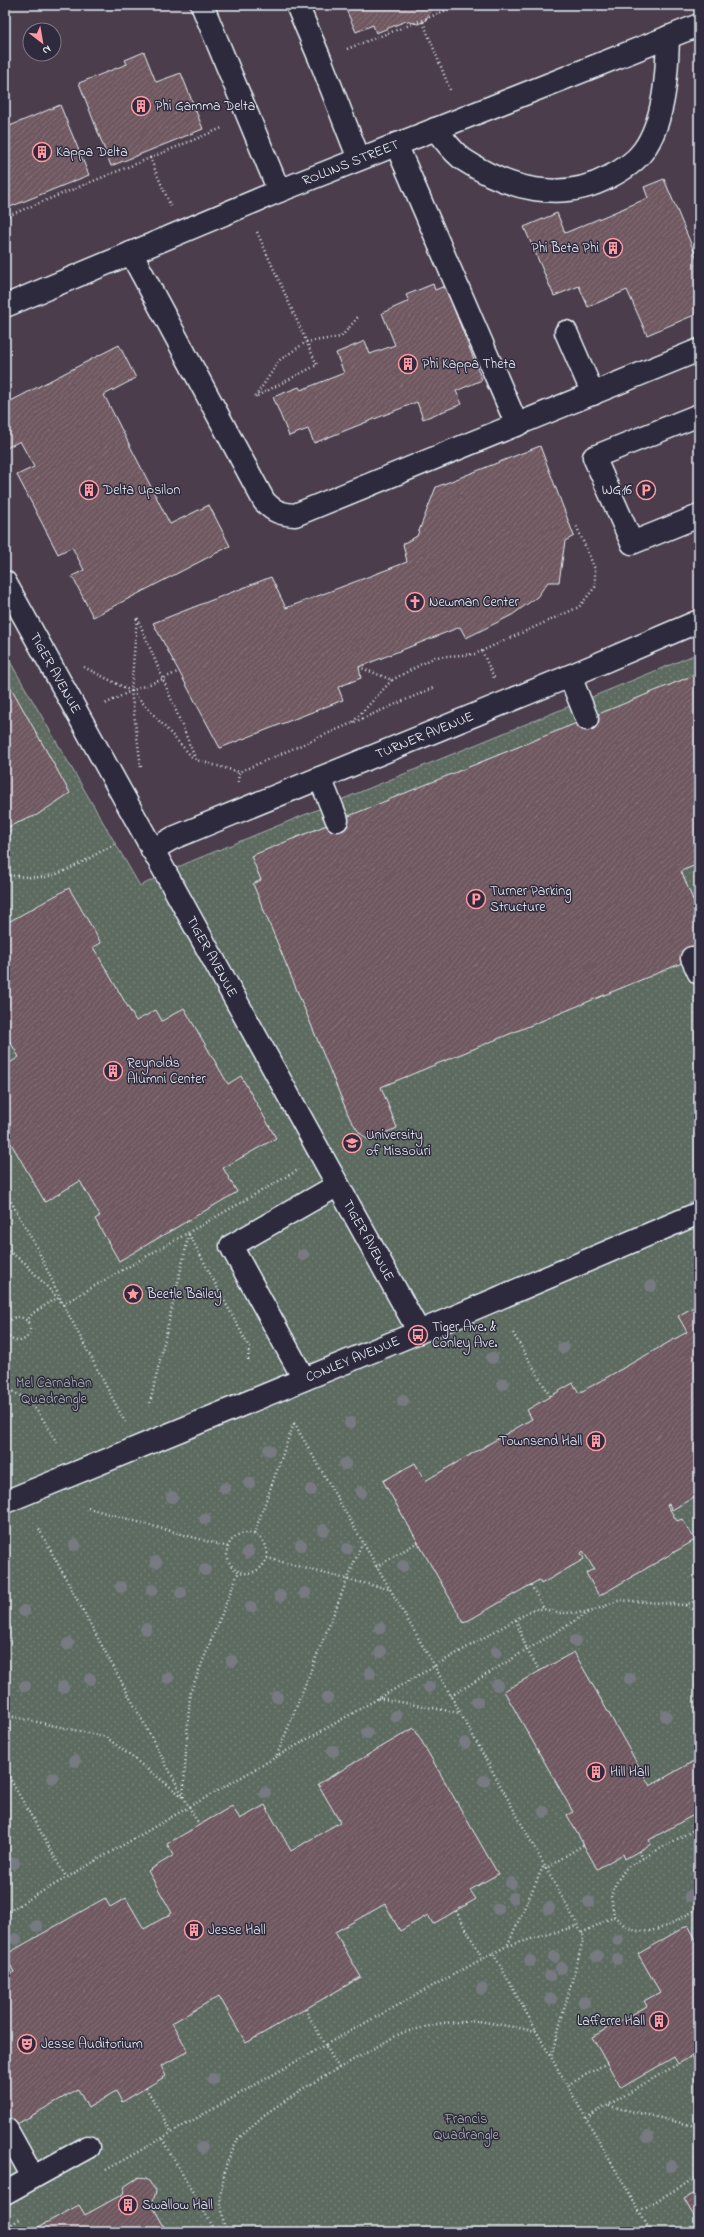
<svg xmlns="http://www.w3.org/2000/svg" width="704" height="2237" font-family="'Indie Flower',sans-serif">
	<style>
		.built { fill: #4c3e4c; fill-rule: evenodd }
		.park { fill: url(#park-dots); stroke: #a2aeac }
		.building { fill: url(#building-hatch); stroke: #e8f1f8 }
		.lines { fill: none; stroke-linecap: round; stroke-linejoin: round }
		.minor-casing { stroke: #e8f1f8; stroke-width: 25 }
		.path { stroke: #e8f1f8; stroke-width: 2.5; stroke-dasharray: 1 3; stroke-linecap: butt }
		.minor { stroke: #2f2a3d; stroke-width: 22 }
		.tree { fill: #787a82 }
		.labels { text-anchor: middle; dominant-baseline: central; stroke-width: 3; stroke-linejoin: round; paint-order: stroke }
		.poi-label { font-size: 14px; fill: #e8f1f8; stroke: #2f2a3d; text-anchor: start }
		.street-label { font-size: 14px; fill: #e8f1f8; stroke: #2f2a3d }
		.park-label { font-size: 14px; fill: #a9b5b4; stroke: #2f2a3d }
	</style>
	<defs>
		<pattern id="park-dots" width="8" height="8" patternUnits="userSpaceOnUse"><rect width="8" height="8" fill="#5d6b60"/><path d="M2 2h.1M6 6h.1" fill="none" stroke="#748178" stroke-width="1.8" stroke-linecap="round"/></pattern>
		<pattern id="building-hatch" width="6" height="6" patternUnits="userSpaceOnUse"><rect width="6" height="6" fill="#705960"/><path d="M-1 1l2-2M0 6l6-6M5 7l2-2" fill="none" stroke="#847178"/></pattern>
	</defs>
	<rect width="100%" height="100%" fill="#3c3344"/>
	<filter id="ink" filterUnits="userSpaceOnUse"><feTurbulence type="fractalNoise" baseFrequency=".025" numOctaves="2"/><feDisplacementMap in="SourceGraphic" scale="8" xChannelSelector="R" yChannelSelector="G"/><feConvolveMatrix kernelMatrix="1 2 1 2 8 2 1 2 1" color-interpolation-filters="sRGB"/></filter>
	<g filter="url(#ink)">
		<path class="built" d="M5,5H699V2232H5ZM30,30H54V54H30Z"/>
		<polygon class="park" points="5,653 140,886 187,863 699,653 699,2232 5,2232"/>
		<g class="building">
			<polygon points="344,5 443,5 432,9 425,21 418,24 406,21 376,33 373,25 356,32"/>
			<polygon points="144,52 156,82 181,73 203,129 111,166 79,83 127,64 125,60"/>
			<polygon points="60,105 89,175 5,209 5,128"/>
			<polygon points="664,179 699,263 699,313 647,335 627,290 588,307 579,286 554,296 524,227 557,213 565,233 648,198 644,187"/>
			<polygon points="433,284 435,290 445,286 482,380 456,391 462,404 423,419 417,402 314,443 308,429 289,436 273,397 299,387 301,390 344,373 336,353 365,341 370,354 395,345 382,313 409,301 406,295"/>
			<polygon points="119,345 136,378 104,395 170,524 209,505 230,546 93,617 72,576 84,570 72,547 58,554 17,475 34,467 20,441 5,449 5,404"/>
			<polygon points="540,446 574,536 565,541 559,582 548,582 537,597 512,615 466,638 460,627 359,667 361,678 338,687 343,700 220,748 153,623 271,577 286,608 407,562 403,544 417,536 436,487"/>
			<polygon points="699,673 699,864 681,871 699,914 699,956 381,1087 397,1128 368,1140 359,1132 350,1119 253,884 261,880 251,856"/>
			<polygon points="5,677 70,793 37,815 5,828"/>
			<polygon points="69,888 101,943 93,947 136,1021 156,1010 162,1021 184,1008 228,1084 241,1076 276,1138 223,1168 237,1192 119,1261 95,1219 100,1216 80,1181 45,1202 5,1133 5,1066 19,1057 5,1033 5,924"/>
			<polygon points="699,1304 699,1494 672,1510 669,1504 667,1505 677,1521 682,1519 695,1540 599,1596 586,1573 594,1569 583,1551 581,1553 584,1559 541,1584 539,1580 464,1623 383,1481 415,1463 425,1481 532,1419 527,1410 573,1383 579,1393 687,1332 678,1316"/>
			<polygon points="574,1652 650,1786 699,1758 699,1814 697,1813 649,1840 651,1844 625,1859 623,1854 597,1869 567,1815 573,1812 504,1691"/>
			<polygon points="414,1728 498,1874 470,1890 476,1899 433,1924 428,1915 400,1931 385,1904 335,1932 361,1977 246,2043 219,1996 172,2023 188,2051 161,2066 166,2076 122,2102 116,2091 88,2108 78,2089 5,2131 5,1977 14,1972 5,1955 105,1898 110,1907 126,1898 144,1929 172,1913 148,1871 174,1855 167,1844 232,1806 240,1819 265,1805 291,1851 340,1822 318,1784"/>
			<polygon points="688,1925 699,1945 699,2068 692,2056 678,2064 674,2057 621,2088 592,2037 647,2006 644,2001 660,1992 638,1954"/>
			<polygon points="139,2177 148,2180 156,2191 152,2205 167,2232 29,2232 79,2205 85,2215 123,2194 125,2186"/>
			<polygon points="699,2191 699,2225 684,2199"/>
		</g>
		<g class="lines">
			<defs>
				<g id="minor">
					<polyline points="202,5 279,191"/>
					<polyline points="297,5 320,59 359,159"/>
					<path d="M435,129C444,139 453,153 464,160C508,189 561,203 609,177C621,171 635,162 643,151C665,121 667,73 668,37"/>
					<polyline points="396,144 517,425"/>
					<path d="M131,253L264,501C274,512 281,514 295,515L699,350"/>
					<path id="s1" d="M5,306L279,191L699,25"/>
					<polyline points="566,332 593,394"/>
					<polyline points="699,415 594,457 632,543 699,516"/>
					<path id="s2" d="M5,582L419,1332"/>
					<polyline points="570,676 587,719"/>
					<polyline points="320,778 337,820"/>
					<path id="s3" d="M152,850L173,838L570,676L699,621"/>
					<polyline points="692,958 699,973"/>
					<polyline points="304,1379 231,1246 338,1185"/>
					<path id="s4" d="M5,1502L419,1332L699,1213"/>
					<polyline points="7,2130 33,2177"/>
					<polyline points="5,2193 88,2147"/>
				</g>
			</defs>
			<use href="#minor" class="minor-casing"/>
			<g class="path">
				<polyline points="527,5 540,5"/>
				<polyline points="423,22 451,92"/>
				<path d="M347,49C384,34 421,22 457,5"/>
				<polyline points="150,158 222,128"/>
				<polyline points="5,217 150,158 171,207"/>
				<polyline points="257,232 317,365 255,397 280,360 306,342 341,337 358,317"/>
				<polyline points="482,651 494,678"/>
				<polyline points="84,667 131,691 105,704"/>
				<polyline points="392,680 435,657 475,654 579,607 595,587 595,569 576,525"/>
				<polyline points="131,691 163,679 196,760 239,772"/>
				<polyline points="132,691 193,758"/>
				<polyline points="353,722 392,680 359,667"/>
				<polyline points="141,767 131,691 137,617 163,679 179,671"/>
				<polyline points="238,782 239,772 433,688"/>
				<polyline points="5,845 10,841 10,826"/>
				<path d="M5,875C17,876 30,878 42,877C67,875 93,854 116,844"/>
				<polyline points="5,1191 36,1246 63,1304 125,1422"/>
				<polyline points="189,1234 249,1347 248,1362"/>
				<polyline points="5,1249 24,1262 63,1304 298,1170"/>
				<circle cx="18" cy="1329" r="12"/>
				<polyline points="29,1322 28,1319 33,1313 57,1298"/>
				<polyline points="513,1333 550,1396"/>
				<path d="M5,1389C34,1398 42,1418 57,1443"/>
				<polyline points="150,1403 189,1234"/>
				<polyline points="294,1423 435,1667 584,1937 551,2057"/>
				<polyline points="88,1508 228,1547"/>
				<polyline points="39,1529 189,1807 534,1609 544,1609 557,1613 590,1612 620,1600 685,1605 699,1612"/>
				<circle cx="247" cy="1553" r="20"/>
				<polyline points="254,1534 294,1423"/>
				<polyline points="267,1558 346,1579 389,1589"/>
				<polyline points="376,1567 418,1542"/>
				<polyline points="531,1585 544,1609"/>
				<polyline points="685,1605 699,1600"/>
				<polyline points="516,1620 527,1650 540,1671"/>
				<polyline points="451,1696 589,1612"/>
				<polyline points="378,1698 460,1713"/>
				<polyline points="5,1715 106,1737 182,1796"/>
				<polyline points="277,1755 362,1543"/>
				<polyline points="5,1770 66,1877"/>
				<polyline points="183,1797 190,1693 239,1571"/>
				<path d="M699,1827L627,1867L617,1881L611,1895L614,1916C619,1920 625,1927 631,1929C655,1938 678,1919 699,1908"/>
				<polyline points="639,1851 643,1858"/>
				<polyline points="543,1867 507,1946 577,1926"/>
				<polyline points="545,1869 583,1845"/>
				<polyline points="456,1911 483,1959"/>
				<polyline points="5,1913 189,1807 199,1824"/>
				<polyline points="582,1933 614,1916"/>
				<polyline points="493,1953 507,1946"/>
				<polyline points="339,2068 325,2045 493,1953 536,2030"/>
				<polyline points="568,2085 607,2063"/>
				<polyline points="146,2088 172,2133"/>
				<polyline points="609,2106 699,2127"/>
				<polyline points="586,2118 678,2064"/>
				<polyline points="162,2139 216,2232"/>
				<polyline points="106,2170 325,2045 305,2009"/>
				<polyline points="639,2211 699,2176"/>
				<polyline points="10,2232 12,2224 22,2218"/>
				<polyline points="225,2232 220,2197 226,2165 238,2139 264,2115 302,2089 401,2033 442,2023 479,2021 536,2031 651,2232"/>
			</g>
			<use href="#minor" class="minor"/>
		</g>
		<g class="tree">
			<circle cx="303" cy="1255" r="6"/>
			<circle cx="651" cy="1286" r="6"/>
			<circle cx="563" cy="1348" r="6"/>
			<circle cx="492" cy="1358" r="6"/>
			<circle cx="503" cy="1384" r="6"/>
			<circle cx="403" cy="1401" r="6"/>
			<circle cx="350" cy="1423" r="6"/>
			<circle cx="269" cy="1450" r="6"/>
			<circle cx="345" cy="1464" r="6"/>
			<circle cx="249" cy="1483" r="6"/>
			<circle cx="225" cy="1488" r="6"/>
			<circle cx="311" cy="1490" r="6"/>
			<circle cx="361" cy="1492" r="6"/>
			<circle cx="172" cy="1497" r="6"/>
			<circle cx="205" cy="1519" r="6"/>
			<circle cx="324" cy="1530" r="6"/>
			<circle cx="75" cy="1545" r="6"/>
			<circle cx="301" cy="1545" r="6"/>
			<circle cx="347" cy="1549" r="6"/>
			<circle cx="248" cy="1552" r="6"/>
			<circle cx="156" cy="1562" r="6"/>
			<circle cx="403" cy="1566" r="6"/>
			<circle cx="205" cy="1570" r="6"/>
			<circle cx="121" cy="1587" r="6"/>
			<circle cx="152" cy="1590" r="6"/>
			<circle cx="181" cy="1593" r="6"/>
			<circle cx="305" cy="1593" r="6"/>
			<circle cx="280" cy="1596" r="6"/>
			<circle cx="251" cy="1607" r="6"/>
			<circle cx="24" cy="1611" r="6"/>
			<circle cx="380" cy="1628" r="6"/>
			<circle cx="146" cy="1629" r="6"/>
			<circle cx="575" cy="1641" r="6"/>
			<circle cx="68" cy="1644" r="6"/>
			<circle cx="381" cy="1652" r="6"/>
			<circle cx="496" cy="1652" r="6"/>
			<circle cx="232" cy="1661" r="6"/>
			<circle cx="370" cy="1673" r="6"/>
			<circle cx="168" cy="1678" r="6"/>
			<circle cx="90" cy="1679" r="6"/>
			<circle cx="630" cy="1679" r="6"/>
			<circle cx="497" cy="1685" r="6"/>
			<circle cx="25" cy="1686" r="6"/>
			<circle cx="63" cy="1687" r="6"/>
			<circle cx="429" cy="1687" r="6"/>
			<circle cx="277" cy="1697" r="6"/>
			<circle cx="327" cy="1698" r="6"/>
			<circle cx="477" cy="1702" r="6"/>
			<circle cx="396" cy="1716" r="6"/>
			<circle cx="666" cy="1716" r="6"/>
			<circle cx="367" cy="1733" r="6"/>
			<circle cx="465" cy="1743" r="6"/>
			<circle cx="333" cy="1751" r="6"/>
			<circle cx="75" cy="1761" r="6"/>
			<circle cx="53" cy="1778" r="6"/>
			<circle cx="484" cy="1781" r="6"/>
			<circle cx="265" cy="1793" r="6"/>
			<circle cx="544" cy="1812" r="6"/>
			<circle cx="14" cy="1863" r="6"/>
			<circle cx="511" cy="1883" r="6"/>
			<circle cx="690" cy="1896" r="6"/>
			<circle cx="513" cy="1898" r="6"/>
			<circle cx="589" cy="1902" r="6"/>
			<circle cx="549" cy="1908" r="6"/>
			<circle cx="498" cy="1909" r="6"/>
			<circle cx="37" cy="1926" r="6"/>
			<circle cx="16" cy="1939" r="6"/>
			<circle cx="618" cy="1940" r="6"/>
			<circle cx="597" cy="1956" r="6"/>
			<circle cx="554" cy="1957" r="6"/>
			<circle cx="617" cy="1959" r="6"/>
			<circle cx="530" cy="1961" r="6"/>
			<circle cx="561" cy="1968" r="6"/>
			<circle cx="550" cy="1976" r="6"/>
			<circle cx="482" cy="1989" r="6"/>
			<circle cx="551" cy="1999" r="6"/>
			<circle cx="584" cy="2002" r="6"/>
			<circle cx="213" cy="2079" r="6"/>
			<circle cx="648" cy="2137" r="6"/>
			<circle cx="202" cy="2148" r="6"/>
			<circle cx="671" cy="2166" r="6"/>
		</g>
	</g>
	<defs>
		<symbol id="building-ring" viewBox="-11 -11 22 22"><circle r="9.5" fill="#2f2a3d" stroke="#ff9aa2" stroke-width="1.5"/><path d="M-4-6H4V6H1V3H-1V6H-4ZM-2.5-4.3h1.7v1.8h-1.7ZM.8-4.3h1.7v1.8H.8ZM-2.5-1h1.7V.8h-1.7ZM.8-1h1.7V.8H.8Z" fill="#ff9aa2"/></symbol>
		<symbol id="parking-ring" viewBox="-11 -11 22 22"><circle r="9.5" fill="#2f2a3d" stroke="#ff9aa2" stroke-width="1.5"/><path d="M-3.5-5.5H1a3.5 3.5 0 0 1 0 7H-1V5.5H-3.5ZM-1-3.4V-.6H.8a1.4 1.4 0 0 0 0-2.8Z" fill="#ff9aa2"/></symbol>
		<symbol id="church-ring" viewBox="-11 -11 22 22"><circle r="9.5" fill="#2f2a3d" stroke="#ff9aa2" stroke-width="1.5"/><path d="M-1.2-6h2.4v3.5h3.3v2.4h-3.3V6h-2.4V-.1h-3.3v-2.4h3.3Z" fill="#ff9aa2"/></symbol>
		<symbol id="university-ring" viewBox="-11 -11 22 22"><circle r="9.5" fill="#2f2a3d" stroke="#ff9aa2" stroke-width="1.5"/><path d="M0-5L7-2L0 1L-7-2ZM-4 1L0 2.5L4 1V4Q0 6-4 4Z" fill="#ff9aa2"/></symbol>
		<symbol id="sight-ring" viewBox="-11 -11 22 22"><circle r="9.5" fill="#2f2a3d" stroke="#ff9aa2" stroke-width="1.5"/><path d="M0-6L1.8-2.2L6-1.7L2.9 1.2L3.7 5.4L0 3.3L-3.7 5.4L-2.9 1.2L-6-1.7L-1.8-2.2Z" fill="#ff9aa2"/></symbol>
		<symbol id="bus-ring" viewBox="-11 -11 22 22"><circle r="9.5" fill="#2f2a3d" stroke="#ff9aa2" stroke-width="1.5"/><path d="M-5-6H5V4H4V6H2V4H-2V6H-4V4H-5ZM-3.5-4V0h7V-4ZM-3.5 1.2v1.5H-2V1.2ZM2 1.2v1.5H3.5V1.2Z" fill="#ff9aa2"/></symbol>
		<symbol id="theatre-ring" viewBox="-11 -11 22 22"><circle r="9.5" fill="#2f2a3d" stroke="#ff9aa2" stroke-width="1.5"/><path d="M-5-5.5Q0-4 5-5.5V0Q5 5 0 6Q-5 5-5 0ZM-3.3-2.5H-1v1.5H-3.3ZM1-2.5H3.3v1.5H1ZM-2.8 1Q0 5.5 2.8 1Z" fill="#ff9aa2"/></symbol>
	</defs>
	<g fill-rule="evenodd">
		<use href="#building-ring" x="130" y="95" width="22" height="22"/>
		<use href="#building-ring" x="31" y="141" width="22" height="22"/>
		<use href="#building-ring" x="602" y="237" width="22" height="22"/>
		<use href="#building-ring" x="397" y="353" width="22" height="22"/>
		<use href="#building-ring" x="78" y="479" width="22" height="22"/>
		<use href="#parking-ring" x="635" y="479" width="22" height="22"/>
		<use href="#church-ring" x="404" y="591" width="22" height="22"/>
		<use href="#parking-ring" x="465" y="888" width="22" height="22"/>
		<use href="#building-ring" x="102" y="1060" width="22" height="22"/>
		<use href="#university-ring" x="341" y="1132" width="22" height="22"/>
		<use href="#sight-ring" x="122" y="1283" width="22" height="22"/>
		<use href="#bus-ring" x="407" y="1324" width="22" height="22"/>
		<use href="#building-ring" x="585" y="1430" width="22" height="22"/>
		<use href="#building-ring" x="585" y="1761" width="22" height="22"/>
		<use href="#building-ring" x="183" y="1919" width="22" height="22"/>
		<use href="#building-ring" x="648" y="2010" width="22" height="22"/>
		<use href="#theatre-ring" x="16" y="2033" width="22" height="22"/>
		<use href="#building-ring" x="117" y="2194" width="22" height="22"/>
	</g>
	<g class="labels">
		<g class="poi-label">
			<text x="155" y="106">Phi Gamma Delta</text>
			<text x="56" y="152">Kappa Delta</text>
			<text x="599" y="248" text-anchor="end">Phi Beta Phi</text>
			<text x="422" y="364">Phi Kappa Theta</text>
			<text x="103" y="490">Delta Upsilon</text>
			<text x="632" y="490" text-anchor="end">WG16</text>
			<text x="429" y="602">Newman Center</text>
			<text x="490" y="891">Turner Parking<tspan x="490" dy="16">Structure</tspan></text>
			<text x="127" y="1063">Reynolds<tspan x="127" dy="16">Alumni Center</tspan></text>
			<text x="366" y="1135">University<tspan x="366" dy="16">of Missouri</tspan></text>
			<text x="147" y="1294">Beetle Bailey</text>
			<text x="432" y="1327">Tiger Ave. &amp;<tspan x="432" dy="16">Conley Ave.</tspan></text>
			<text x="582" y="1441" text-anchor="end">Townsend Hall</text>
			<text x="610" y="1772">Hill Hall</text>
			<text x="208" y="1930">Jesse Hall</text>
			<text x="645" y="2021" text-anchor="end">Lafferre Hall</text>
			<text x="41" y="2044">Jesse Auditorium</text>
			<text x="142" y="2205">Swallow Hall</text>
		</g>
		<g class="street-label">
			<text stroke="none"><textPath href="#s1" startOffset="374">ROLLINS STREET</textPath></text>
			<text stroke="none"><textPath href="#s2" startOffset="104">TIGER AVENUE</textPath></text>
			<text stroke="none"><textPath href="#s3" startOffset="296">TURNER AVENUE</textPath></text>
			<text stroke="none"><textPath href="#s2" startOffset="428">TIGER AVENUE</textPath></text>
			<text stroke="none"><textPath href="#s2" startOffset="752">TIGER AVENUE</textPath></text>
			<text stroke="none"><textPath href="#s4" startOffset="376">CONLEY AVENUE</textPath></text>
		</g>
		<g class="park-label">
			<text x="54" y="1383">Mel Carnahan<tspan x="54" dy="16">Quadrangle</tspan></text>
			<text x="466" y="2119">Francis<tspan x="466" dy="16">Quadrangle</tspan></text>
		</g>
	</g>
	<rect width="704" height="2237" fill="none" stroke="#2f2a3d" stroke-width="20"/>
	<rect x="10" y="10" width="684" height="2217" fill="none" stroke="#e8f1f8" stroke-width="1.5" filter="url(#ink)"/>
	<g transform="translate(42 42) rotate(149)"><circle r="19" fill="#2f2a3d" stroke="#797a88"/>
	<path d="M0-3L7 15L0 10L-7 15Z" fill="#ff9aa2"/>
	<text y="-6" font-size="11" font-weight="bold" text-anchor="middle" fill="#e8f1f8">N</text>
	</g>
</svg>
